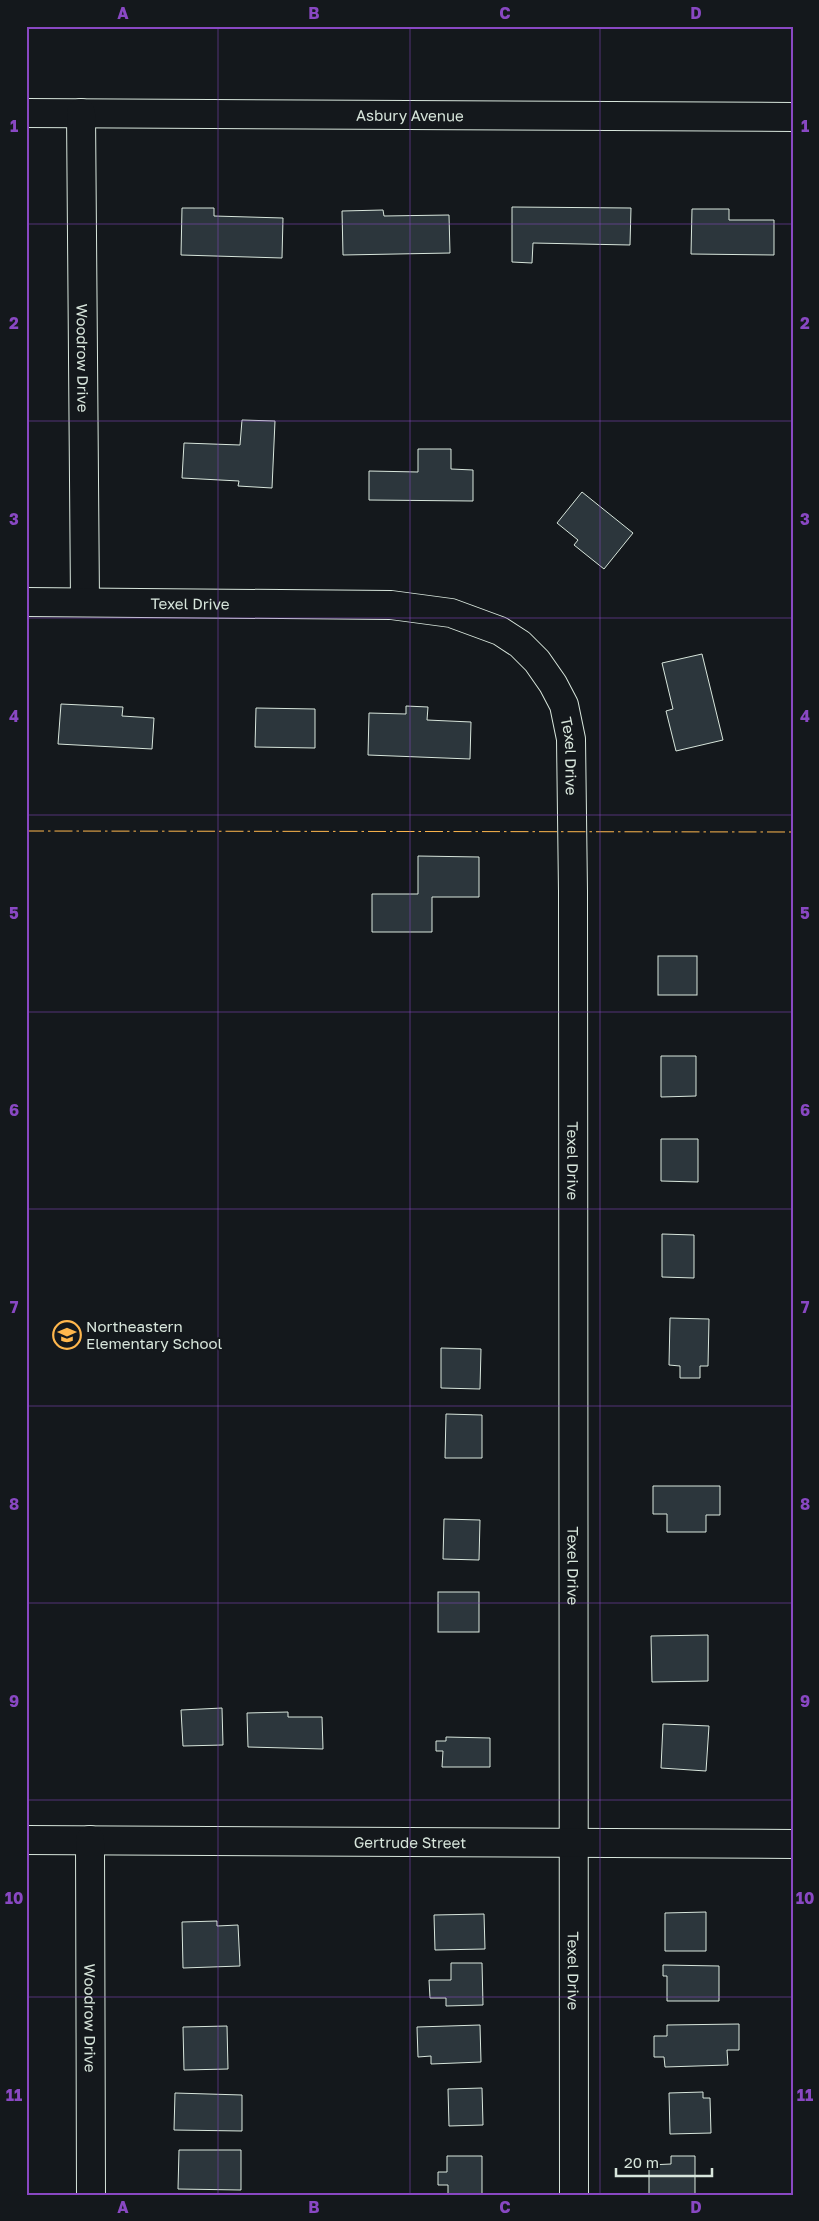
<svg xmlns="http://www.w3.org/2000/svg" width="819" height="2221" font-family="'Golos Text',sans-serif">
	<style>
		.building { fill: #2c363c; stroke: #d8e6dc }
		.lines { fill: none; stroke-linecap: round; stroke-linejoin: round }
		.street-casing { stroke: #d8e6dc; stroke-width: 30 }
		.street { stroke: #14181c; stroke-width: 28 }
		.power { stroke: #ffb74d; stroke-width: 1; stroke-dasharray: 18 4 2.5 4; stroke-linecap: butt }
		.grid { fill: none; stroke: #8948c3; stroke-width: 1; stroke-opacity: 0.55 }
		.labels { text-anchor: middle; dominant-baseline: central; stroke-width: 4; stroke-linejoin: round; paint-order: stroke }
		.street-label { font-size: 15px; fill: #d8e6dc; stroke: #14181c }
		.poi-label { font-size: 15px; fill: #d8e6dc; stroke: #14181c; text-anchor: start }
		.neatline { fill: none; stroke: #8948c3; stroke-width: 2 }
		.grid-label { font-size: 16px; text-anchor: middle; font-weight: bold; fill: #8948c3 }
	</style>
	<rect width="100%" height="100%" fill="#14181c"/>
	<g class="building">
		<polygon points="512,207 631,208 630,245 533,243 532,263 512,262"/>
		<polygon points="182,208 214,208 214,216 283,218 282,258 181,255"/>
		<polygon points="692,209 729,209 729,220 774,220 774,255 691,254"/>
		<polygon points="383,210 384,216 449,215 450,253 343,255 342,211"/>
		<polygon points="242,420 275,421 272,488 238,486 239,481 182,478 184,443 240,445"/>
		<polygon points="418,449 451,449 451,469 473,470 473,501 369,500 369,471 418,472"/>
		<polygon points="582,492 633,533 604,569 574,545 578,540 557,523"/>
		<polygon points="702,654 723,740 676,751 666,711 673,709 662,663"/>
		<polygon points="61,704 123,707 122,716 154,718 152,749 58,744"/>
		<polygon points="406,706 428,707 427,720 471,722 470,759 368,755 369,713 406,714"/>
		<polygon points="256,708 315,709 315,748 255,747"/>
		<polygon points="418,856 479,857 479,897 432,897 432,932 372,932 372,894 418,894"/>
		<rect x="658" y="956" width="39" height="39"/>
		<polygon points="661,1056 696,1056 696,1096 661,1097"/>
		<polygon points="661,1139 698,1139 698,1182 661,1181"/>
		<polygon points="662,1234 694,1235 694,1278 662,1277"/>
		<polygon points="670,1318 709,1319 708,1366 700,1366 700,1378 680,1378 680,1366 669,1365"/>
		<polygon points="441,1348 481,1349 480,1389 441,1388"/>
		<polygon points="446,1414 482,1415 482,1458 445,1458"/>
		<polygon points="653,1486 720,1486 720,1515 706,1515 706,1532 667,1532 667,1514 653,1514"/>
		<polygon points="444,1519 480,1520 479,1560 443,1559"/>
		<rect x="438" y="1592" width="41" height="40"/>
		<polygon points="708,1635 708,1681 652,1682 651,1636"/>
		<polygon points="222,1708 223,1745 183,1746 181,1710"/>
		<polygon points="288,1712 288,1717 322,1717 323,1749 248,1747 247,1713"/>
		<polygon points="663,1724 709,1726 706,1771 661,1768"/>
		<polygon points="446,1737 490,1738 490,1767 442,1767 443,1751 436,1751 436,1741 446,1741"/>
		<polygon points="706,1912 706,1951 665,1951 665,1913"/>
		<polygon points="484,1914 485,1949 435,1950 434,1915"/>
		<polygon points="217,1921 217,1926 238,1925 240,1966 183,1968 182,1922"/>
		<polygon points="451,1963 482,1963 483,2005 446,2006 446,1998 430,1998 429,1980 451,1980"/>
		<polygon points="663,1965 719,1966 719,2001 667,2001 667,1976 663,1976"/>
		<polygon points="739,2024 739,2050 727,2050 728,2065 665,2067 664,2057 654,2057 654,2036 667,2036 667,2025"/>
		<polygon points="480,2025 481,2062 431,2064 431,2056 418,2057 417,2027"/>
		<polygon points="227,2026 228,2069 184,2070 183,2027"/>
		<polygon points="482,2088 483,2125 449,2126 448,2089"/>
		<polygon points="703,2092 703,2098 710,2098 711,2133 670,2134 669,2093"/>
		<polygon points="175,2093 242,2095 242,2131 174,2130"/>
		<polygon points="179,2150 241,2150 241,2190 178,2189"/>
		<polygon points="447,2156 482,2156 482,2195 448,2195 448,2185 438,2185 438,2172 447,2172"/>
		<polygon points="671,2156 695,2156 695,2195 649,2195 649,2165 671,2164"/>
	</g>
	<g class="lines">
		<defs>
			<g id="street">
				<path id="s1" d="M26,113L793,117"/>
				<path id="s2" d="M81,113L85,602"/>
				<path id="s3" d="M26,602L391,605L451,613L500,631L520,644L537,661L553,684L564,705L571,739L573,891L574,2195"/>
				<path id="s4" d="M26,1840L793,1844"/>
				<path id="s5" d="M90,1840L91,2195"/>
			</g>
		</defs>
		<use href="#street" class="street-casing"/>
		<use href="#street" class="street"/>
		<polyline class="power" points="26,831 793,832"/>
	</g>
	<path class="grid" d="M218,26V2195M410,26V2195M600,26V2195M26,224H793M26,421H793M26,618H793M26,815H793M26,1012H793M26,1209H793M26,1406H793M26,1603H793M26,1800H793M26,1997H793"/>
	<defs>
		<symbol id="school-ring" viewBox="-11 -11 22 22"><circle r="9.5" fill="#14181c" stroke="#ffb74d" stroke-width="1.5"/><path d="M0-5L7-2L0 1L-7-2ZM-4 1L0 2.5L4 1V4Q0 6-4 4Z" fill="#ffb74d"/></symbol>
	</defs>
	<g fill-rule="evenodd">
		<use href="#school-ring" x="51" y="1319" width="32" height="32"/>
	</g>
	<g class="labels">
		<g class="street-label">
			<text stroke="none"><textPath href="#s1" startOffset="384">Asbury Avenue</textPath></text>
			<text stroke="none"><textPath href="#s2" startOffset="245">Woodrow Drive</textPath></text>
			<text stroke="none"><textPath href="#s3" startOffset="164">Texel Drive</textPath></text>
			<text stroke="none"><textPath href="#s3" startOffset="629">Texel Drive</textPath></text>
			<text stroke="none"><textPath href="#s3" startOffset="1034">Texel Drive</textPath></text>
			<text stroke="none"><textPath href="#s3" startOffset="1439">Texel Drive</textPath></text>
			<text stroke="none"><textPath href="#s4" startOffset="384">Gertrude Street</textPath></text>
			<text stroke="none"><textPath href="#s3" startOffset="1844">Texel Drive</textPath></text>
			<text stroke="none"><textPath href="#s5" startOffset="178">Woodrow Drive</textPath></text>
		</g>
		<g class="poi-label">
			<text x="86" y="1326">Northeastern<tspan x="86" dy="17">Elementary School</tspan></text>
		</g>
	</g>
	<rect width="819" height="2221" fill="none" stroke="#14181c" stroke-width="55"/>
	<path d="M616 2168v8h96v-8" fill="none" stroke="#d8e6dc" stroke-width="2.5"/>
	<text x="624" y="2168" font-size="15" fill="#d8e6dc" stroke="#14181c" stroke-width="4" paint-order="stroke">20 m</text>
	<rect x="28" y="28" width="764" height="2166" class="neatline"/>
	<g class="grid-label">
		<text x="123" y="19">A</text>
		<text x="314" y="19">B</text>
		<text x="505" y="19">C</text>
		<text x="696" y="19">D</text>
		<text x="14" y="132">1</text>
		<text x="805" y="132">1</text>
		<text x="14" y="329">2</text>
		<text x="805" y="329">2</text>
		<text x="14" y="525">3</text>
		<text x="805" y="525">3</text>
		<text x="14" y="722">4</text>
		<text x="805" y="722">4</text>
		<text x="14" y="919">5</text>
		<text x="805" y="919">5</text>
		<text x="14" y="1116">6</text>
		<text x="805" y="1116">6</text>
		<text x="14" y="1313">7</text>
		<text x="805" y="1313">7</text>
		<text x="14" y="1510">8</text>
		<text x="805" y="1510">8</text>
		<text x="14" y="1707">9</text>
		<text x="805" y="1707">9</text>
		<text x="14" y="1904">10</text>
		<text x="805" y="1904">10</text>
		<text x="14" y="2101">11</text>
		<text x="805" y="2101">11</text>
		<text x="123" y="2213">A</text>
		<text x="314" y="2213">B</text>
		<text x="505" y="2213">C</text>
		<text x="696" y="2213">D</text>
	</g>
</svg>
